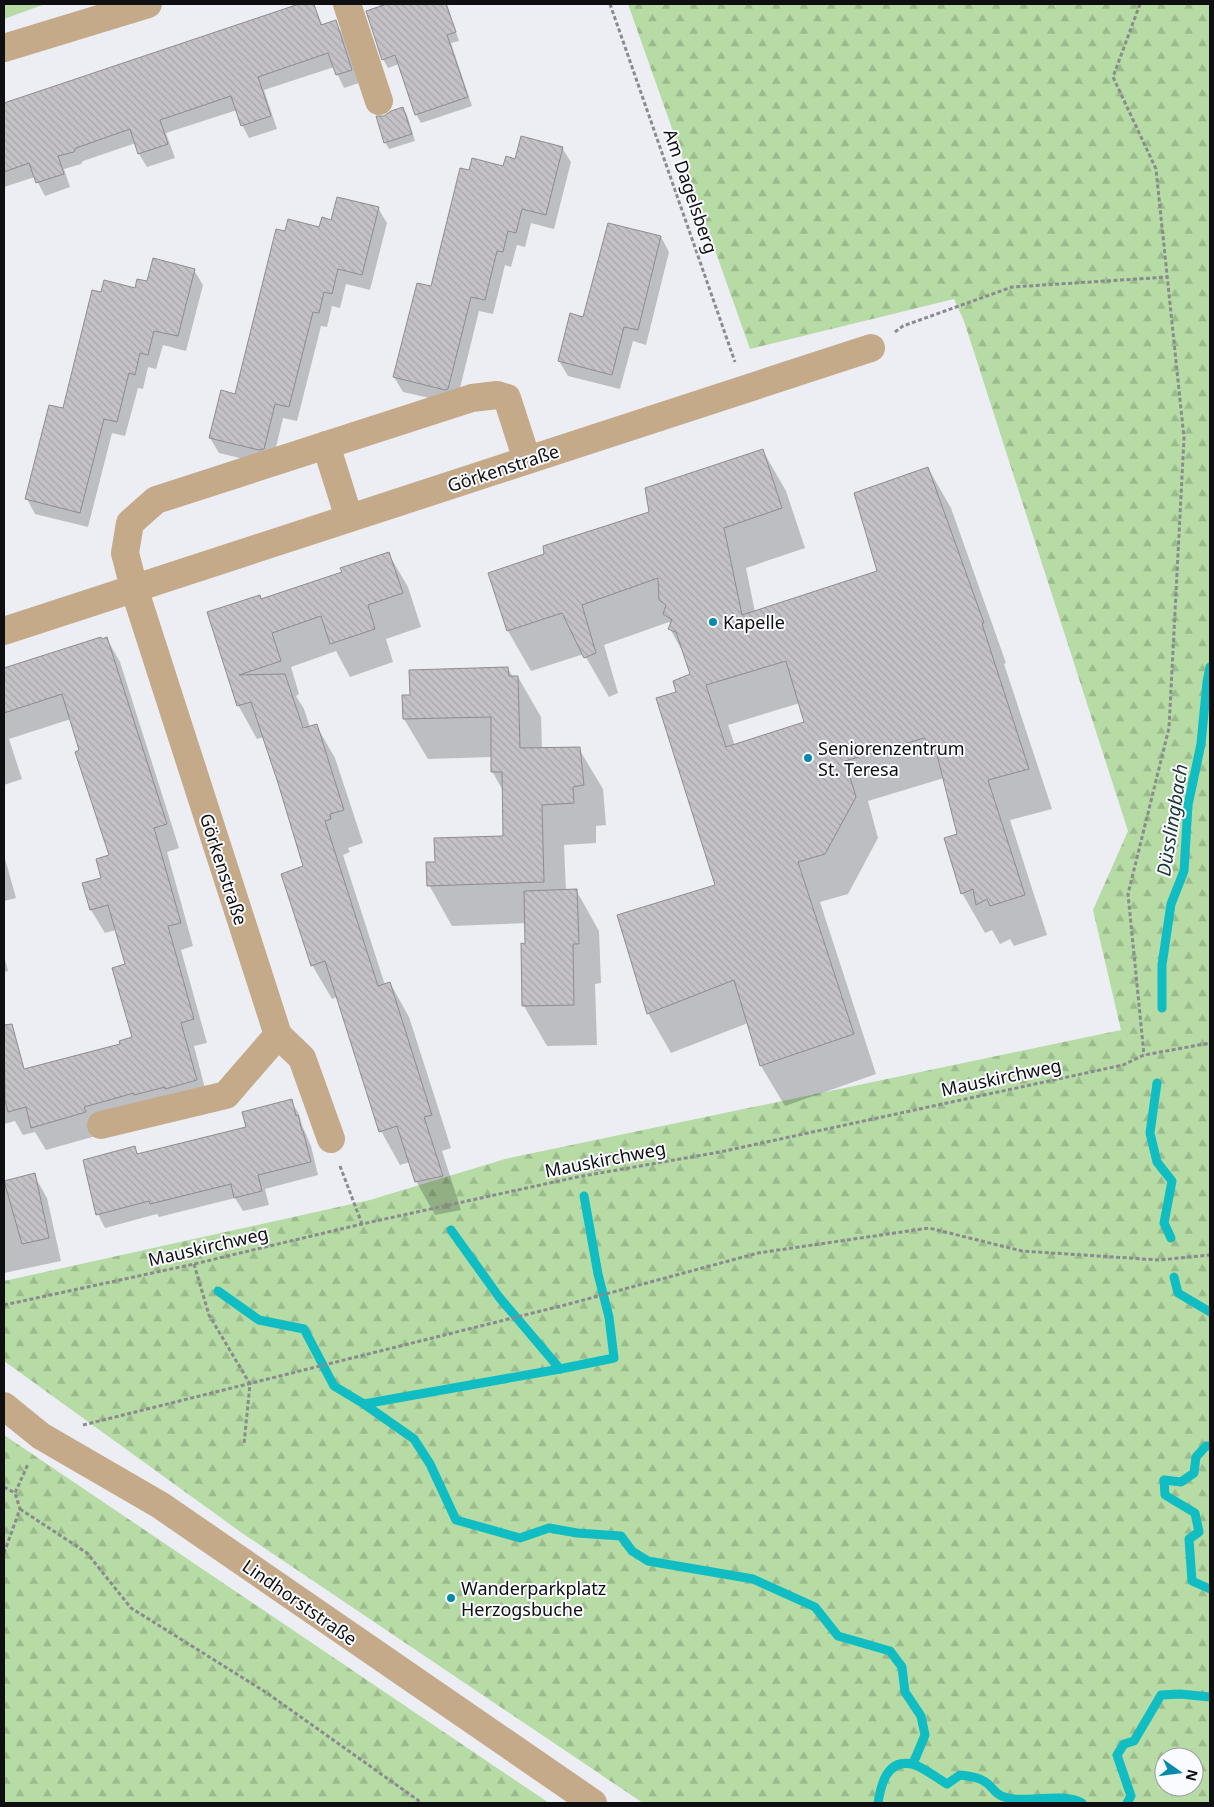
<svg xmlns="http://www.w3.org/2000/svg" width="1214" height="1807" font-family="'Noto Sans',sans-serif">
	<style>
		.green { fill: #b6dba4 }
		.forest { fill: url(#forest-firs); fill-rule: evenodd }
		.shadow { fill: #0003; fill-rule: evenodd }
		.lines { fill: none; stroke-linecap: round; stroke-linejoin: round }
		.stream { stroke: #10bdc2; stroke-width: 9 }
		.building { fill: url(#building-back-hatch); stroke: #8e8c91; fill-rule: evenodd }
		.path { stroke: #8a8b8f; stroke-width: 3; stroke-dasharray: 4 2.5; stroke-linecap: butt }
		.minor { stroke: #c4aa89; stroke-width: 28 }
		.poi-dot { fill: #058bab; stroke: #fafbfe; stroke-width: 2 }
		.labels { text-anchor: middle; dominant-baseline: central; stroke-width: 4; stroke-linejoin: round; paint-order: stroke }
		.street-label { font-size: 18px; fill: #0f0f11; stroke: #fafbfe }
		.poi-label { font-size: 18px; fill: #0f0f11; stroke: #fafbfe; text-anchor: start }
		.water-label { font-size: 19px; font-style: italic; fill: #1d3536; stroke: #fafbfe }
	</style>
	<defs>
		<pattern id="forest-firs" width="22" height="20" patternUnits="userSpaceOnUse" patternTransform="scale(1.25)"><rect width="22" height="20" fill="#b6dba4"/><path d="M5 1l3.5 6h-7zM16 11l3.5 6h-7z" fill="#9bbb8c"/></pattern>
		<pattern id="building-back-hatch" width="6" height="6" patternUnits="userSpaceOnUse" patternTransform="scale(1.25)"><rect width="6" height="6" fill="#c4c2c7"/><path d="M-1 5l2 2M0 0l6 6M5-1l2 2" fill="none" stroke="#a7a6aa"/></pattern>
	</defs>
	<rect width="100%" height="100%" fill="#eceef3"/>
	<polygon class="green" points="4,4 45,4 4,19"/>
	<g class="forest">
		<path d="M628,4H1210V1803H643L242,1533L4,1361V1281L370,1200L505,1159L1121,1030L1093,910L1128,831L964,321L954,299L750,349ZM1164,1757H1194V1787H1164Z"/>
		<polygon points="4,1435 549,1803 4,1803"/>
	</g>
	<g class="shadow">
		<polygon points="303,4 313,4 323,26 335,22 343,35 359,83 344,88 334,67 264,90 277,129 249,138 242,125 237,110 166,133 175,158 147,167 139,154 136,143 83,161 81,164 64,169 70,187 45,196 35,177 4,187 4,103 11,102"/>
		<polygon points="379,4 447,4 459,41 451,43 472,106 421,123 416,114 399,64 388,68 383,59"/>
		<polygon points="403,108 407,115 415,141 389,149 385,142 385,117"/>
		<polygon points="562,148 571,162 554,229 531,223 525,247 517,245 511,267 505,265 493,314 479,311 456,404 403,392 394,377 431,288 470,171 504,167 516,160"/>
		<polygon points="378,208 387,223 370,290 346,284 340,308 332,306 327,327 321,326 297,421 283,418 272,464 268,465 219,453 210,438 236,395 286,232 320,229 332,221"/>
		<polygon points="609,224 661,237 669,252 646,345 633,341 620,389 568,376 559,361 584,318"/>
		<polygon points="194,270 203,285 186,351 163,345 156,369 148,367 143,389 138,388 125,436 112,433 88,527 35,514 27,499 64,410 102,294 136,290 148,282"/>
		<path d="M763,451L786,491L805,548L746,568L755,612L879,572L928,468L951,508L1006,663L1004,664L1052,809L1010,820L1047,935L1014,946L1010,939L1000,944L992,930L985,933L962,893L959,835L944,778L868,801L878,838L848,894L820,902L876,1074L785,1106L761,1066L748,1023L671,1053L648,1013L717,886L678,693L692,675L684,654L670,629L671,625L669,622L604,645L618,693L609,697L584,654L531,671L508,631L490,574L546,555L651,513ZM800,703L806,723L735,746L728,725Z"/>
		<polygon points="388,553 408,587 421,627 386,639 393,662 350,677 336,651 291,667 299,694 296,696 304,709 310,727 316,725 335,758 363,843 348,848 350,852 343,855 385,985 390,983 409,1017 451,1148 442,1151 461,1210 435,1215 416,1181 410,1162 400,1165 381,1131 337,997 332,999 312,965 305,867 264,737 257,739 238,705 208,613 261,600 343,572"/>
		<polygon points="107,639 120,662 179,848 167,852 193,946 181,950 207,1043 194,1046 209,1104 46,1150 35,1132 23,1135 15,1121 4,1124 4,1073 23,1068 24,1070 121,1044 133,1038 126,965 116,930 105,933 91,910 110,856 71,719 9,739 22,779 4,785 4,670"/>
		<polygon points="508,669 513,677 518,677 541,717 542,749 579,749 603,789 606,825 596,826 596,843 564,845 566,891 576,890 599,931 601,983 595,984 597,1045 547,1046 524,1006 526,923 452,926 429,885 505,837 503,791 492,771 492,757 428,759 404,719 404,696 411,696"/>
		<polygon points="4,855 16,898 4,901"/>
		<polygon points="4,956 8,971 4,972"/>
		<polygon points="291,1101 299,1114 302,1125 311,1146 318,1175 265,1189 269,1205 243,1211 235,1198 159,1217 157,1214 105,1228 98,1214 134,1148 139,1155 247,1128"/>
		<polygon points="34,1175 47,1198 61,1261 4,1273 4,1183"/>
	</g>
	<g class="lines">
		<g class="stream">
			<polyline points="1162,1008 1162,965 1171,904 1184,871 1188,805 1201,744 1207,682 1210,667"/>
			<polyline points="1157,1083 1150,1133 1157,1162 1172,1181 1164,1223 1171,1238"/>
			<polyline points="451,1230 499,1297 560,1369"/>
			<polyline points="1174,1277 1178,1293 1210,1312"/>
			<polyline points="218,1291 259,1320 304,1329 334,1386 364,1404 414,1439 430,1464 456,1520 520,1538 549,1528 577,1533 621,1536 632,1551 648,1561 753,1579 815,1607 838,1636 890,1651 902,1667 905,1692 921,1716 925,1735 913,1764"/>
			<polyline points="364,1404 560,1369 614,1358 609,1317 598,1274 584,1196"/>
			<polyline points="1210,1446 1206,1446 1196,1457 1194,1473 1181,1482 1164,1480 1165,1495 1195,1513 1199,1532 1189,1539 1192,1581 1210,1589"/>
			<path d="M878,1803C881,1784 887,1759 912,1764C922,1766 938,1779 947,1784L960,1775C967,1776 976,1777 982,1780C995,1786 992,1797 1014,1799C1033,1801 1066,1793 1082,1803"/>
			<polyline points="1127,1803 1131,1796 1117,1755 1124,1744 1134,1741 1161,1695 1180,1694 1210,1697"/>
		</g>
	</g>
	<g class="building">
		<polygon points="299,4 314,4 321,25 336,20 352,70 336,75 328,53 258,77 271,116 241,126 231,96 160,120 168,144 138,154 130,129 76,148 74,152 58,156 64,174 51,178 36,183 29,163 4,172 4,103"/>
		<polygon points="387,4 446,4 456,32 447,35 468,97 415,115 395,55 382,60 366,11"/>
		<polygon points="403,107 412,134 384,143 376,116 384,116 391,111"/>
		<polygon points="521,136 563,147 546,215 522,209 516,233 508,231 503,252 497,251 485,300 471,297 448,389 445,390 393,377 417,283 431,286 460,168 469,170 472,158 503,166 506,156 515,159"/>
		<polygon points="337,197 379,207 362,275 338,269 332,294 324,292 319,313 313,312 289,407 275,404 264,449 259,450 209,438 221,390 235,394 276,229 285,231 288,219 319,227 322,217 331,220"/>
		<polygon points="608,223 661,236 638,330 624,327 612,375 558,361 570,313 583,317"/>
		<polygon points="153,258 195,269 178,336 154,331 148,355 140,353 135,375 129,373 117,422 104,419 80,513 25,499 49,405 63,408 92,290 101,292 104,280 135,288 137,279 147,281"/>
		<path d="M763,449L782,508L724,528L742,615L877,571L854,493L928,467L984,623L982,624L1029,769L988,780L1025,895L990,906L987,899L976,905L973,889L961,894L944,838L957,834L937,755L924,738L845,761L856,797L825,854L798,862L854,1034L760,1066L734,980L647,1014L617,915L715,885L656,698L676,692L673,681L690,674L676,632L668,629L672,620L663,614L666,605L659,600L658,578L582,605L596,653L584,658L562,613L507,631L488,573L544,554L543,546L649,512L645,488ZM786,661L804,722L726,747L706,685Z"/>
		<polygon points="389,552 403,593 368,605 375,629 330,644 321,616 272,633 281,661 239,675 285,674 303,728 317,724 344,810 330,814 331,819 325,821 378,986 390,982 432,1115 424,1117 443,1176 415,1182 397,1126 379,1132 325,961 311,966 281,874 303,866 278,783 251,702 237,706 207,612 260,595 261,599 342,572 340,568"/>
		<polygon points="101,637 102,639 107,637 167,824 154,828 181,923 168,926 194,1019 181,1023 197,1080 165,1089 165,1087 134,1095 134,1093 84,1107 86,1112 31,1128 26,1107 8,1112 5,1101 4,1025 12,1024 24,1069 120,1044 119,1041 132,1037 112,968 125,964 108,905 90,910 82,883 101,878 96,859 109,855 75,752 79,750 62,694 4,713 4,668"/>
		<polygon points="508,667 509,676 518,676 520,748 580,747 584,785 573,787 574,803 542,805 544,882 427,886 426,862 435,862 434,838 503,836 502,772 491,772 491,717 403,719 402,695 410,695 409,670"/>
		<polygon points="577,889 579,944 573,944 574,1005 522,1006 521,943 525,944 524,891"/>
		<polygon points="292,1099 296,1116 298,1115 302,1131 303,1131 311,1162 258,1175 262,1191 234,1198 231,1184 150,1204 149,1201 96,1215 83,1160 135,1146 137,1154 246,1127 242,1112"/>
		<polygon points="35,1173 49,1238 22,1244 4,1181"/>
	</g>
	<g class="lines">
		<g class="path">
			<polyline points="610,4 735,362"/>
			<polyline points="1140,4 1113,77 1156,169 1184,438 1169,728 1128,894 1144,1055"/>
			<polyline points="895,332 903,326 1012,287 1168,277"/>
			<polyline points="340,1166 362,1224"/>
			<polyline points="194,1264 209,1315 250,1384 244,1444"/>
			<polyline points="4,1305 194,1264 362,1224 577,1177 720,1152 1123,1065 1144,1055 1210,1043"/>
			<polyline points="83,1425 565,1305 758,1253 929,1228 1022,1251 1159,1260 1210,1255"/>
			<polyline points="4,1487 15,1493 28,1464"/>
			<polyline points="20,1509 87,1553 131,1608 267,1693 422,1803"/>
			<polyline points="4,1553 20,1509 15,1493"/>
		</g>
		<g class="minor">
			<polyline points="347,4 379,101"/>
			<polyline points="4,48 148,4"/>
			<polyline points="326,445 349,518"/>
			<polyline points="4,631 871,348"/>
			<polyline points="101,1125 226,1095 278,1035"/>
			<polyline points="331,1139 302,1058 278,1035 134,588 125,553 130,523 156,500 472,398 497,395 507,398 527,460"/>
			<polyline points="4,1406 41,1436 160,1505 593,1803"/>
		</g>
	</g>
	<g class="poi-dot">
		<circle cx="713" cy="622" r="5"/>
		<circle cx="808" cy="758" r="5"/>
		<circle cx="451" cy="1598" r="5"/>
	</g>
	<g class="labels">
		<g class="street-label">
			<text transform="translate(691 191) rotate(71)">Am Dagelsberg</text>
			<text transform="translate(503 468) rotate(-18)">Görkenstraße</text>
			<text transform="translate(224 869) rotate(72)">Görkenstraße</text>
			<text transform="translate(1001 1077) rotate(-12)">Mauskirchweg</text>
			<text transform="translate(605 1159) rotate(-11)">Mauskirchweg</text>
			<text transform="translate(208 1246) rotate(-13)">Mauskirchweg</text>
			<text transform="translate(300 1602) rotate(35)">Lindhorststraße</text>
		</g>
		<g class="poi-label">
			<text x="723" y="622">Kapelle</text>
			<text x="818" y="748">Seniorenzentrum<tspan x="818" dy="21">St. Teresa</tspan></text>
			<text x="461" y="1588">Wanderparkplatz<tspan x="461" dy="21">Herzogsbuche</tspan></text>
		</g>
		<g class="water-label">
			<text transform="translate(1172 820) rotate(-81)">Düsslingbach</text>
		</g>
	</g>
	<rect width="1214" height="1807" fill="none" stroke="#0f0f11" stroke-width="10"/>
	<g transform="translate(1179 1772) rotate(104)"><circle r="24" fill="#fafbfe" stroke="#9c9d9f"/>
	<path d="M0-4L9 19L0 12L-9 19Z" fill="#058bab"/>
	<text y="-8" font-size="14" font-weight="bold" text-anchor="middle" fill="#0f0f11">N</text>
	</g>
</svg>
